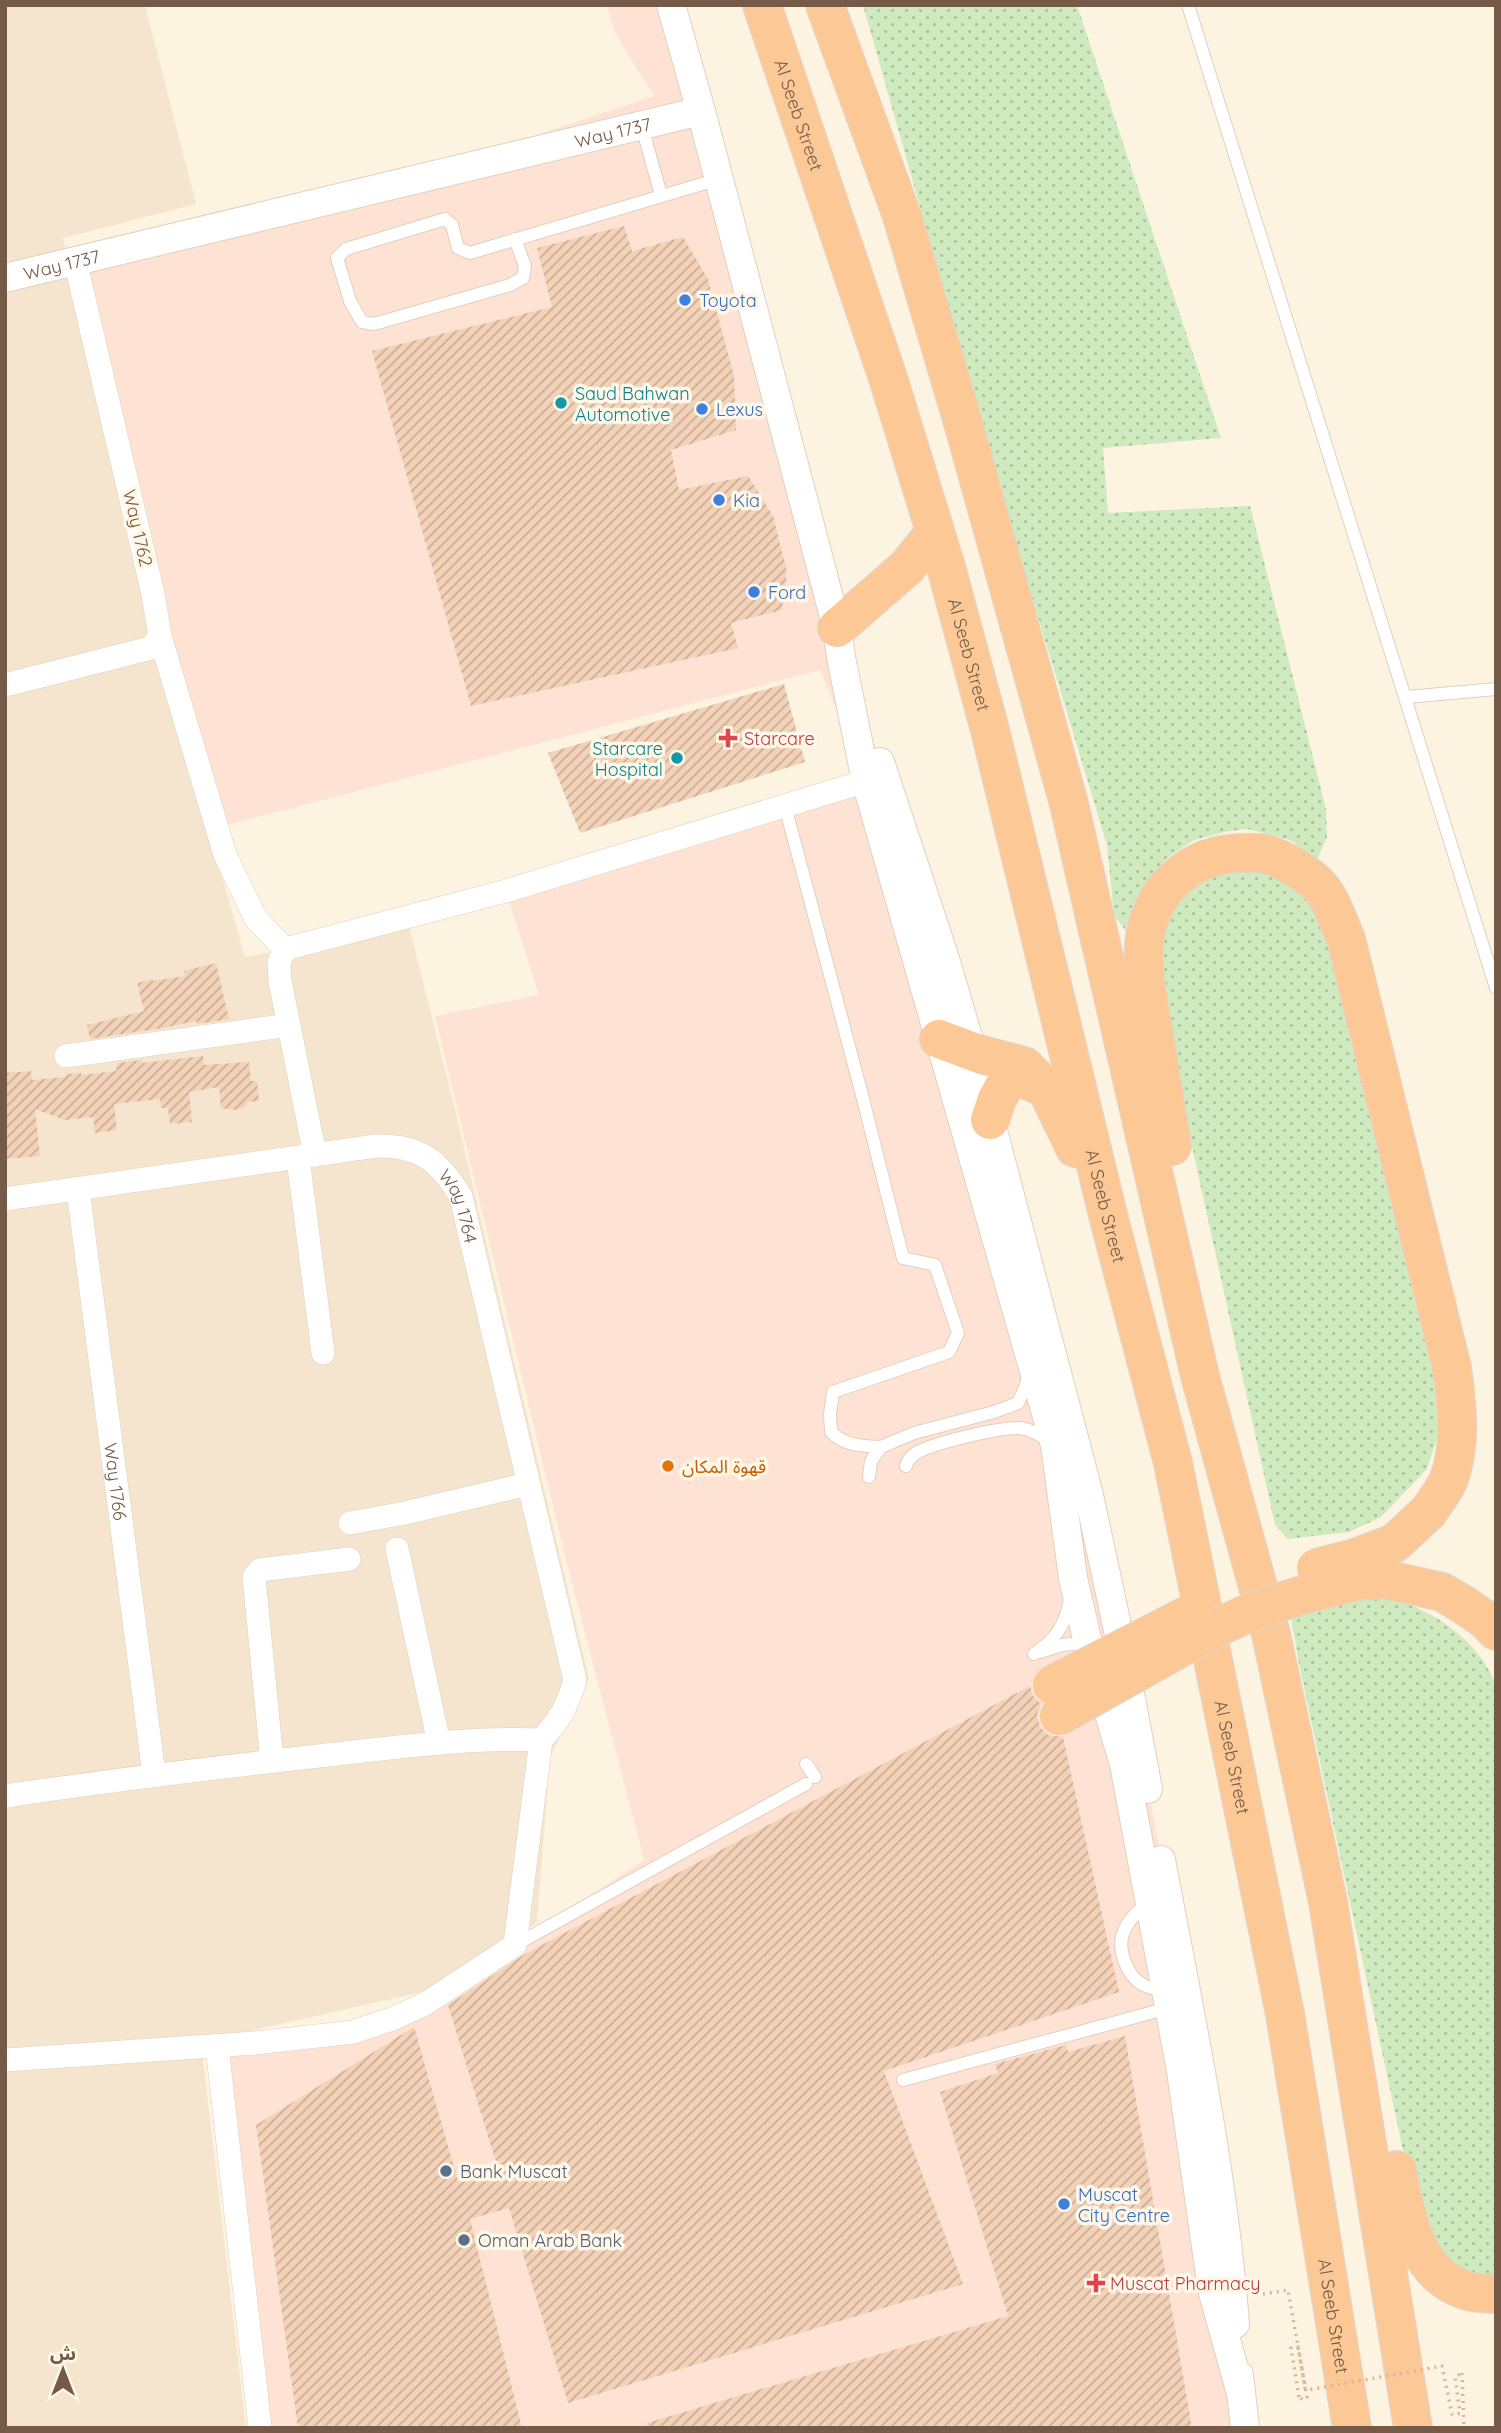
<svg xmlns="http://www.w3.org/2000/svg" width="1501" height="2433" font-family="Quicksand,'Noto Sans Arabic',sans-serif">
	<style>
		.residential { fill: #f5e5cf }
		.commercial { fill: #fee3d4 }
		.grass { fill: url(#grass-dots) }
		.building { fill: url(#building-hatch) }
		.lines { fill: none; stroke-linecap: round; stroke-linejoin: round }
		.service-casing { stroke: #e1d0bd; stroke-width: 14 }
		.minor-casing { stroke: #e1d0bd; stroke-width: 24 }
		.tertiary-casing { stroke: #e1d0bd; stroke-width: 30 }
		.trunk-casing { stroke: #ded7d3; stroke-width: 40 }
		.path { stroke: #d8b69b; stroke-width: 3.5; stroke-dasharray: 2 5; stroke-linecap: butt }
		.service { stroke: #fff; stroke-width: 12 }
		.minor { stroke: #fff; stroke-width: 23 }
		.tertiary { stroke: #fff; stroke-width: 28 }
		.trunk { stroke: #fcc996; stroke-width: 38 }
		.trunk-bridge-casing { stroke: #ded7d3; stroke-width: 40; stroke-linecap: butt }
		.path-bridge { stroke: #d8b69b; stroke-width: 3.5; stroke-dasharray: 2 5; stroke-linecap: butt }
		.trunk-bridge { stroke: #fcc996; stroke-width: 38 }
		.shop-dot { fill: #3f7fe0; stroke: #fff7e8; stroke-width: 2.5 }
		.culture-dot { fill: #0f9aa8; stroke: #fff7e8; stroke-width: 2.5 }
		.health-dot { fill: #e0444e; stroke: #fff7e8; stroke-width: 2.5 }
		.food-dot { fill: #e8710a; stroke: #fff7e8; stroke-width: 2.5 }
		.service-dot { fill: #5c6f8a; stroke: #fff7e8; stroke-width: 2.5 }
		.labels { text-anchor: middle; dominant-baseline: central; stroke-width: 7; stroke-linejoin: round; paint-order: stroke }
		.street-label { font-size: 18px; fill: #755a47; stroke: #fff7e8 }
		.shop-label { font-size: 18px; fill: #366cbe; stroke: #fff7e8; text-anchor: start }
		.culture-label { font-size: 18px; fill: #0d838f; stroke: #fff7e8; text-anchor: start }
		.health-label { font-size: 18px; fill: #be3a42; stroke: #fff7e8; text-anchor: start }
		.food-label { font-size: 18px; fill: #c56008; stroke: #fff7e8; text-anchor: start }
		.service-label { font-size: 18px; fill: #4e5e75; stroke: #fff7e8; text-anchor: start }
	</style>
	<defs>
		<pattern id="grass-dots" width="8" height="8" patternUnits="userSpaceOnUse" patternTransform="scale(1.75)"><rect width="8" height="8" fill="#cfeabf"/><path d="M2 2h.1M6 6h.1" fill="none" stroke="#adc19d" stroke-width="1.8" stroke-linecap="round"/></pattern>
		<pattern id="building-hatch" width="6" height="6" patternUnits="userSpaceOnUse" patternTransform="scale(1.75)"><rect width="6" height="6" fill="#f3d2b8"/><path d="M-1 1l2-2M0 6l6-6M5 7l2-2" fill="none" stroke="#c9ad97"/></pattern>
	</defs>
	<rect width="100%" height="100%" fill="#fdf3e1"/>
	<polygon class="residential" points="5,5 145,5 196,204 63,238 150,621 245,957 409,926 456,1114 589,1679 550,1757 537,1922 440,1988 201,2042 246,2428 5,2428"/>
	<polygon class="commercial" points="607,5 671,5 1118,1630 1170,1905 1245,2428 260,2428 217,2046 353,2032 425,2004 644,1860 564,1552 435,1016 539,995 506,891 866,781 820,670 223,826 160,636 75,260 383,186 654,96 616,35"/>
	<g class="grass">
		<polygon points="863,5 1077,5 1221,438 1103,448 1108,513 1250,506 1326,809 1327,837 1317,860 1290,840 1248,829 1229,831 1194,840 1167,858 1144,885 1126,931 1114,915 1107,845 1006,511"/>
		<polygon points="1244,864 1263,868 1305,894 1334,944 1438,1358 1441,1426 1427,1469 1381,1517 1349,1532 1288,1539 1275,1525 1163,1014 1158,967 1163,922 1191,881"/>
		<path d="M1364,1599C1373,1599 1383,1598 1392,1600C1435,1609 1480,1643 1496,1685V2284L1441,2260L1409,2178L1299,1664L1290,1612Z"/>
	</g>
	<g class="building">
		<polygon points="624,226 632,251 683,237 708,279 734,376 736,430 671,450 679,490 748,476 773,516 787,572 782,610 731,623 738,648 471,706 372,351 552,307 537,248"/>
		<polygon points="784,684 805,762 580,833 548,753"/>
		<polygon points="216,963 229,1019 197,1024 196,1021 163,1028 90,1039 87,1025 144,1011 137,983 152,979 153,981 185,976 184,971"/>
		<polygon points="203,1056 204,1065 249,1062 251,1081 257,1081 259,1101 247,1102 247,1106 237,1110 221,1108 219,1087 189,1092 192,1122 170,1124 168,1108 161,1108 160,1099 114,1104 117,1130 95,1133 93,1117 65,1120 35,1109 40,1156 5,1159 5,1073 31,1071 32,1080 65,1077 66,1074 81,1073 81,1075 116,1071 117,1063 142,1060 142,1063"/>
		<polygon points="1030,1686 1033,1696 1041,1704 1037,1715 1040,1727 1048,1735 1063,1737 1119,1992 884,2071 963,2284 568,2403 509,2208 470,2219 522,2428 298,2428 256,2125 414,2027 458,2181 498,2169 448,2005 525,1954"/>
		<polygon points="1125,2036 1192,2428 647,2428 647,2423 1008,2316 940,2092 998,2073 995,2064 1066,2045 1068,2052"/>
	</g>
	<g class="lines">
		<defs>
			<g id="service">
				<polyline points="1188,5 1496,988"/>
				<polyline points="645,138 661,195"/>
				<polyline points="515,239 525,266 523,278 510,285 374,324 362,322 350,301 337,258 346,249 445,219 452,225 458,248 470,253 719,179"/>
				<polyline points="1407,697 1496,689"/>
				<path d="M785,806L861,1091L903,1258L935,1265L958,1333L949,1352L833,1392L830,1414L831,1432C845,1446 862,1446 881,1447"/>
				<path d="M906,1466C908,1459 911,1457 916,1453C933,1443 1000,1427 1020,1428C1030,1429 1042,1436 1050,1442"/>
				<polyline points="869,1477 871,1461 881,1447 914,1433 994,1412 1018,1403 1027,1383 1027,1375"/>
				<polyline points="1040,1652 1062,1645 1091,1642"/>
				<path d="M1034,1654C1055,1640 1066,1624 1070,1599"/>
				<polyline points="806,1764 815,1777"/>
				<path d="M1149,1901C1139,1910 1129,1919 1124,1931C1116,1948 1127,1976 1143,1985C1149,1988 1158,1989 1164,1991"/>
				<polyline points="515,1945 806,1784"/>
				<polyline points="903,2080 1172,2007"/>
			</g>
			<g id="minor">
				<polyline points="160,636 225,855 256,919 285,949"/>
				<polyline points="5,685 151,648 160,636 153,594 75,260"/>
				<polyline points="66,1056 289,1025"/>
				<polyline points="315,1155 280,981 279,962 285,949 506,891 866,781"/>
				<polyline points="298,1158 323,1353"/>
				<path id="s1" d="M78,1190L154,1774"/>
				<path id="s2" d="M5,1199L376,1146C419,1145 439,1160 461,1197L575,1680C567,1707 560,1720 541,1740C470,1737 399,1747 328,1755C220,1767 113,1780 5,1796"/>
				<polyline points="350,1523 405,1513 528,1484"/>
				<polyline points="397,1549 439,1743"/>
				<polyline points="272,1761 254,1577 260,1570 349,1559"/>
				<polyline points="217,2046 260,2428"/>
				<polyline points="5,2060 255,2043 353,2032 392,2019 425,2004 515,1945 541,1740"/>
			</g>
			<g id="tertiary">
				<polyline points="671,5 701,111"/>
				<path id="s3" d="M5,278L701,111L837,628L841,657L866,781L1055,1445L1073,1578L1088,1643L1124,1764L1181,2071L1212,2289L1241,2394"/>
				<polyline points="880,762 946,962 972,1051 1088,1491 1118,1630 1148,1789"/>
				<path d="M1161,1860C1190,2014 1223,2168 1235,2324"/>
				<polyline points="1239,2375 1245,2428"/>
			</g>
			<g id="trunk">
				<path id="s4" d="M762,5L889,381L946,567L990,730L1109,1219L1173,1463L1285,2014L1352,2428"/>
				<polyline points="825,5 902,216 964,426 1069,804 1200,1376 1271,1634 1328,1902 1413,2428"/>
				<polyline points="837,628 907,567 935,532"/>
				<polyline points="939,1039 982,1055 1024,1066 1046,1088 1075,1148"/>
				<polyline points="990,1120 997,1099 1007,1081 1020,1077 1046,1088"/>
				<path d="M1172,1146C1166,1109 1160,1072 1154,1035C1149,1006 1142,974 1144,945C1149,890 1190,853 1244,853C1250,853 1259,852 1265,854C1281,858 1299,869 1312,879C1330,893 1337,919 1346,939L1452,1368C1457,1406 1462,1442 1449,1479C1444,1491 1435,1502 1428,1512"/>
				<polyline points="1464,1605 1487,1621 1496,1631"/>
				<path d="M1397,2170C1406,2217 1415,2275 1468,2291C1477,2294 1487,2293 1496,2294"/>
			</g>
		</defs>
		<use href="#service" class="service-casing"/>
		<use href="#minor" class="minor-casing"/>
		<use href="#tertiary" class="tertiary-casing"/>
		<use href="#trunk" class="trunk-casing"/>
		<g class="path">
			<polyline points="1256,2295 1288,2290 1307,2397 1303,2400 1299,2397"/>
			<polyline points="1462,2373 1464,2428"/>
		</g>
		<use href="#service" class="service"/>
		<use href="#minor" class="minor"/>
		<use href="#tertiary" class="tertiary"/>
		<use href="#trunk" class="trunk"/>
		<defs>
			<g id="trunk-bridge">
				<polyline points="1316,1568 1352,1559 1395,1543 1428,1512"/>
				<polyline points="1052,1685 1188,1615"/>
				<polyline points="1059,1716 1212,1630 1257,1609 1303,1595 1357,1581 1384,1579 1442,1592 1464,1605"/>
			</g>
		</defs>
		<use href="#trunk-bridge" class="trunk-bridge-casing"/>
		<polyline class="path-bridge" points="1299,2397 1291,2348 1294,2346 1298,2347 1305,2388 1308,2390 1442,2366 1452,2414 1454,2415 1460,2413 1455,2377 1462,2373"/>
		<use href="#trunk-bridge" class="trunk-bridge"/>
	</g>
	<g class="shop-dot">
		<circle cx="685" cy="300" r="7"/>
		<circle cx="702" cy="409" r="7"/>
		<circle cx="719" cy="500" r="7"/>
		<circle cx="754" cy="592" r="7"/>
		<circle cx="1064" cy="2204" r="7"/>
	</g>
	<g class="culture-dot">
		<circle cx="561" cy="403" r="7"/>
		<circle cx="677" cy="758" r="7"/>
	</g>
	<g class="health-dot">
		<path d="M724.5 727.5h7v7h7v7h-7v7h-7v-7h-7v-7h7z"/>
		<path d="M1092.5 2272.5h7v7h7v7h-7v7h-7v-7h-7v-7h7z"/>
	</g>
	<circle class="food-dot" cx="668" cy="1466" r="7"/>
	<g class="service-dot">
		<circle cx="446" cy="2171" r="7"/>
		<circle cx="464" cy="2240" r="7"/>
	</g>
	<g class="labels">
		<g class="street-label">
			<text stroke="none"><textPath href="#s4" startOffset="116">Al Seeb Street</textPath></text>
			<text stroke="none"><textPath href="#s3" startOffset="625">Way 1737</textPath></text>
			<text stroke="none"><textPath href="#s3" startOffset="58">Way 1737</textPath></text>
			<text transform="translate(138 528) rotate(77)">Way 1762</text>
			<text stroke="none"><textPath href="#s4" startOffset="682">Al Seeb Street</textPath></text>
			<text stroke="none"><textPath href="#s4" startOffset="1250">Al Seeb Street</textPath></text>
			<text stroke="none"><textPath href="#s2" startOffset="488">Way 1764</textPath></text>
			<text stroke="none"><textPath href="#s1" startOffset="294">Way 1766</textPath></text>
			<text stroke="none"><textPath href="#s4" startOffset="1816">Al Seeb Street</textPath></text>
			<text stroke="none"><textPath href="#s4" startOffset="2384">Al Seeb Street</textPath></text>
		</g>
		<g class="shop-label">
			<text x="699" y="300">Toyota</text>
			<text x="716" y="409">Lexus</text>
			<text x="733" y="500">Kia</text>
			<text x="768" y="592">Ford</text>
			<text x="1078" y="2194">Muscat<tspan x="1078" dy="21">City Centre</tspan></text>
		</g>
		<g class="culture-label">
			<text x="575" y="393">Saud Bahwan<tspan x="575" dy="21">Automotive</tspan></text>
			<text x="663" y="748" text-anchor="end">Starcare<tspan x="663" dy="21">Hospital</tspan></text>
		</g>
		<g class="health-label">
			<text x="744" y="738">Starcare</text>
			<text x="1110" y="2283">Muscat Pharmacy</text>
		</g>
		<g class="food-label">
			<text x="682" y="1466">قهوة المكان</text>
		</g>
		<g class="service-label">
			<text x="460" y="2171">Bank Muscat</text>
			<text x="478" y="2240">Oman Arab Bank</text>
		</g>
	</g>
	<rect width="1501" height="2433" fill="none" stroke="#755a47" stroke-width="14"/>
	<g transform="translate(63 2370)" stroke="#fff7e8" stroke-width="5" paint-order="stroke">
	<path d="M0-5L12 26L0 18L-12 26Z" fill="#755a47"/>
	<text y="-10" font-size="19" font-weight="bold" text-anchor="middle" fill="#755a47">ش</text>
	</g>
</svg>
